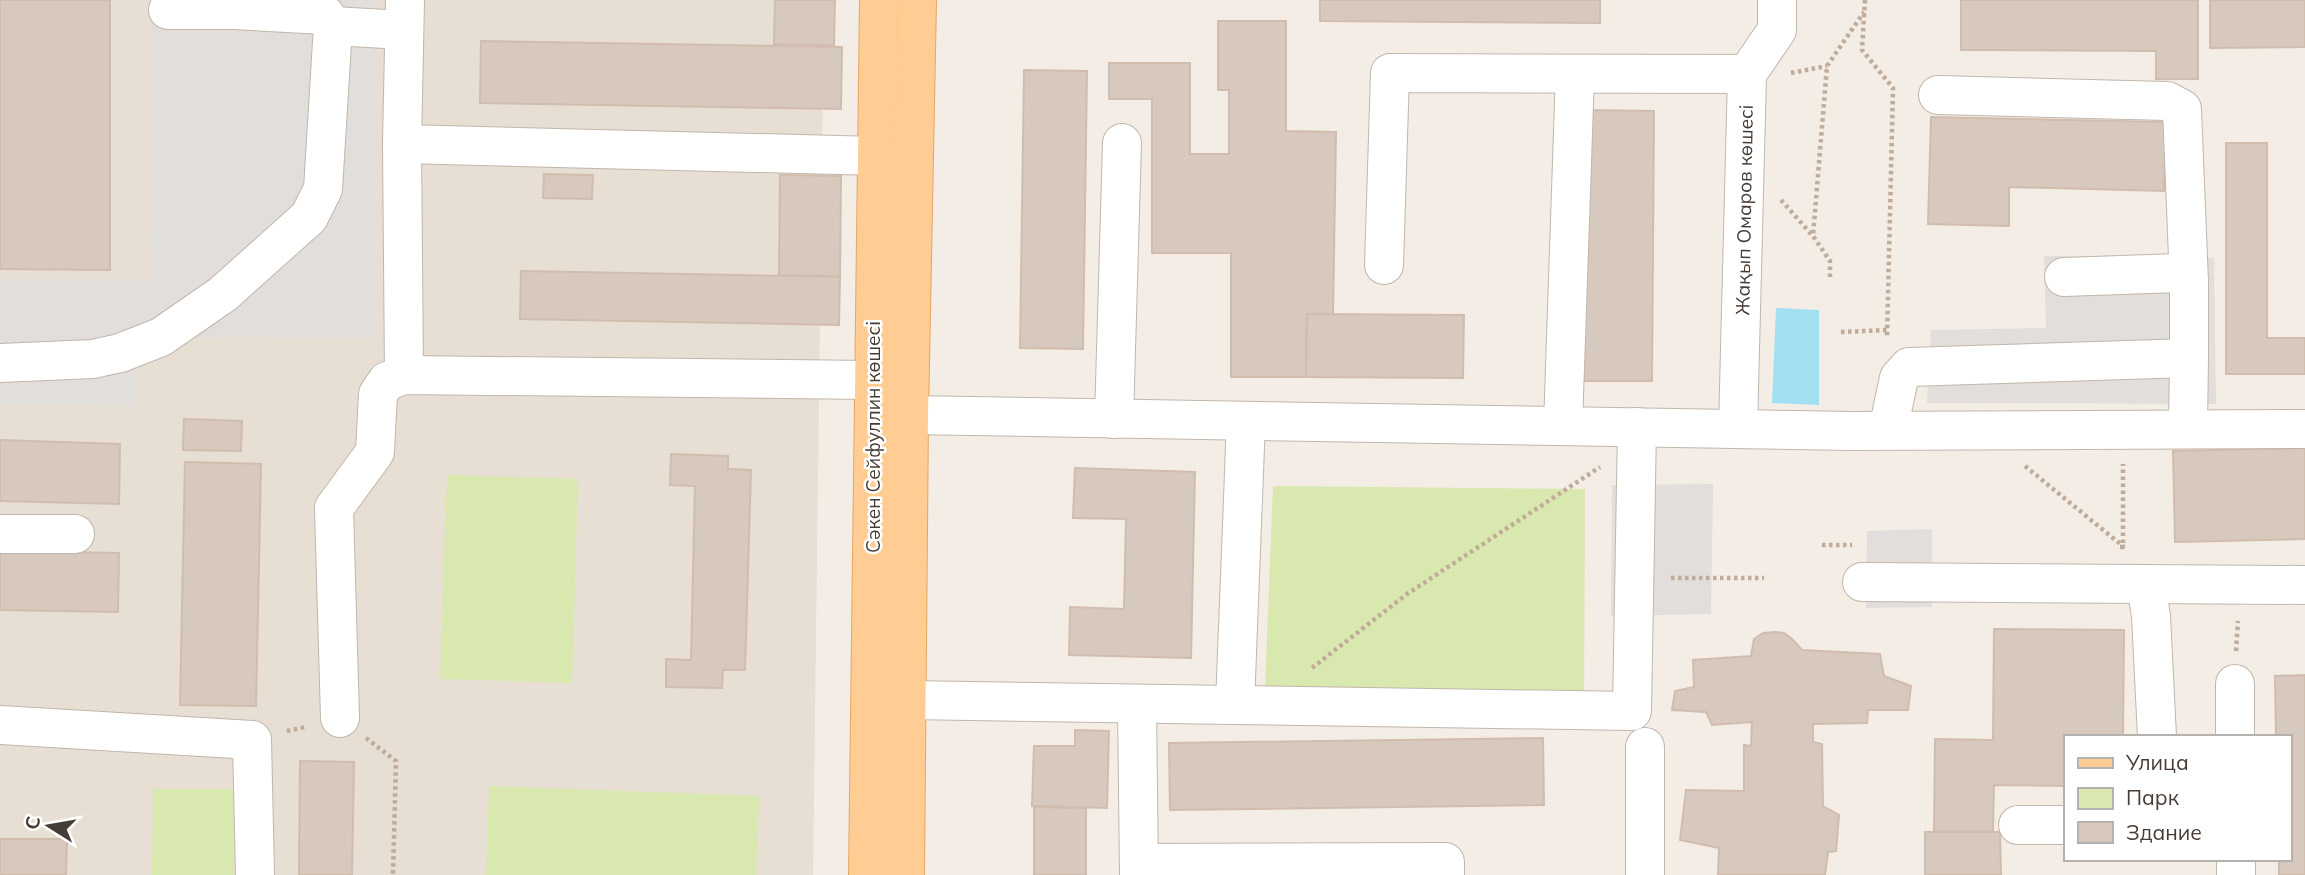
<svg xmlns="http://www.w3.org/2000/svg" width="2305" height="875" font-family="Mulish,sans-serif">
	<style>
		.residential { fill: #e7ded4 }
		.green { fill: #d9e8ae }
		.parking { fill: #e1dedb }
		.water { fill: #a1dff1 }
		.building { fill: #d8c9be; stroke: #d0bdae; stroke-width: 2 }
		.lines { fill: none; stroke-linecap: round; stroke-linejoin: round }
		.minor-casing { stroke: #c2b6ab; stroke-width: 40 }
		.major-casing { stroke: #e5a662; stroke-width: 40 }
		.path { stroke: #c1ac9a; stroke-width: 4.5; stroke-dasharray: 3.5 3.5; stroke-linecap: butt }
		.minor { stroke: #fff; stroke-width: 38 }
		.major { stroke: #ffcc93; stroke-width: 38 }
		.labels { text-anchor: middle; dominant-baseline: central; stroke-width: 5; stroke-linejoin: round; paint-order: stroke }
		.street-label { font-size: 19px; fill: #463c35; stroke: #fff }
	</style>
	<rect width="100%" height="100%" fill="#f3ede6"/>
	<polygon class="residential" points="0,0 824,0 813,875 0,875"/>
	<g class="green">
		<polygon points="447,475 578,479 572,683 440,679"/>
		<polygon points="1273,486 1585,489 1584,701 1265,688"/>
		<polygon points="489,786 759,796 756,875 486,875"/>
		<polygon points="153,789 233,789 234,875 152,875"/>
	</g>
	<g class="parking">
		<polygon points="152,0 376,0 374,338 138,337 137,406 0,405 0,280 150,281"/>
		<polygon points="2044,256 2214,258 2216,404 1927,403 1931,330 2046,328"/>
		<polygon points="1713,484 1711,614 1611,616 1612,485"/>
		<polygon points="1932,529 1932,607 1866,608 1867,531"/>
	</g>
	<polygon class="water" points="1776,308 1819,310 1819,405 1772,403"/>
	<g class="building">
		<polygon points="0,0 110,0 110,270 0,269"/>
		<polygon points="775,0 835,0 834,45 774,44"/>
		<polygon points="1320,0 1600,0 1600,23 1320,21"/>
		<polygon points="1961,0 2198,0 2198,79 2156,79 2156,51 1961,50"/>
		<polygon points="2210,0 2305,0 2305,47 2210,48"/>
		<polygon points="1218,21 1286,21 1286,131 1336,132 1333,314 1307,314 1306,377 1231,377 1231,253 1152,253 1152,99 1109,99 1109,63 1190,63 1190,154 1229,154 1229,90 1218,90"/>
		<polygon points="481,41 842,47 841,109 480,103"/>
		<polygon points="1024,70 1087,71 1083,349 1020,348"/>
		<polygon points="1584,110 1654,111 1652,381 1582,381"/>
		<polygon points="1931,117 2166,122 2164,191 2009,187 2009,226 1928,224"/>
		<polygon points="2226,143 2267,143 2267,338 2305,338 2305,374 2226,374"/>
		<polygon points="544,174 593,175 592,199 543,198"/>
		<polygon points="780,175 841,176 840,276 779,275"/>
		<polygon points="521,271 840,277 839,325 520,319"/>
		<polygon points="1307,314 1464,315 1463,378 1306,377"/>
		<polygon points="184,419 242,421 241,451 183,450"/>
		<polygon points="0,440 120,444 119,504 0,501"/>
		<polygon points="2305,448 2305,539 2175,542 2173,451"/>
		<polygon points="671,454 728,456 728,469 751,470 745,670 723,670 722,688 666,687 666,659 691,660 695,486 670,485"/>
		<polygon points="185,462 261,464 256,706 180,705"/>
		<polygon points="1075,468 1195,472 1191,658 1069,655 1070,607 1124,609 1126,519 1073,518"/>
		<polygon points="0,551 119,553 118,612 0,610"/>
		<polygon points="1994,629 2124,630 2123,737 2065,737 2065,786 1994,785 1993,831 1934,831 1935,739 1993,740"/>
		<polygon points="1776,632 1784,633 1793,640 1802,650 1880,654 1884,676 1911,686 1908,710 1868,710 1867,723 1813,724 1813,742 1822,744 1823,806 1839,815 1836,851 1828,852 1825,875 1718,875 1719,848 1680,840 1686,790 1744,791 1744,745 1751,746 1752,722 1712,725 1706,712 1672,710 1675,691 1694,687 1693,660 1751,656 1754,639 1763,633"/>
		<polygon points="2305,675 2305,875 2279,875 2279,859 2289,859 2289,737 2276,737 2275,676"/>
		<polygon points="1075,730 1109,731 1107,808 1032,806 1034,746 1075,746"/>
		<polygon points="1543,738 1544,805 1170,810 1169,743"/>
		<polygon points="300,761 354,762 352,875 299,875"/>
		<polygon points="1034,807 1086,808 1086,875 1034,875"/>
		<polygon points="1925,832 2000,832 2001,875 1925,875"/>
		<polygon points="0,839 67,839 66,875 0,875"/>
	</g>
	<g class="lines">
		<defs>
			<g id="minor">
				<polyline points="333,26 403,30"/>
				<polyline points="1938,95 2167,101 2182,109 2189,282"/>
				<polyline points="402,144 877,156"/>
				<polyline points="1384,265 1390,73 1747,74"/>
				<polyline points="0,363 93,359 120,353 161,337 223,294 309,217 323,189 333,26 325,15 234,10 168,10"/>
				<polyline points="404,375 402,144 405,0"/>
				<polyline points="909,415 1851,431 2305,429"/>
				<polyline points="1114,419 1122,143"/>
				<polyline points="1563,426 1575,74"/>
				<polyline points="1738,429 1747,74 1777,30 1777,0"/>
				<polyline points="2188,429 2189,358"/>
				<polyline points="1888,430 1899,378 1909,367 2189,358 2189,282 2178,273 2064,277"/>
				<polyline points="0,534 75,534"/>
				<polyline points="1862,582 2305,585"/>
				<polyline points="2146,584 2151,616 2157,737"/>
				<polyline points="2235,684 2235,737"/>
				<polyline points="907,700 1235,705 1246,421"/>
				<polyline points="1137,704 1139,875"/>
				<polyline points="1235,705 1632,711 1637,427"/>
				<polyline points="340,718 334,508 375,452 378,394 387,381 404,375 872,380"/>
				<polyline points="0,725 252,740 255,875"/>
				<polyline points="2018,825 2065,825"/>
				<polyline points="2236,859 2236,875"/>
				<polyline points="1139,863 1445,862 1445,875"/>
				<polyline points="1645,875 1645,747"/>
			</g>
			<g id="major">
				<polyline points="868,875 879,0"/>
				<polyline points="905,875 909,415 917,0"/>
			</g>
		</defs>
		<use href="#minor" class="minor-casing"/>
		<use href="#major" class="major-casing"/>
		<g class="path">
			<polyline points="1865,0 1862,50 1893,88 1887,338"/>
			<polyline points="1791,73 1827,66"/>
			<polyline points="1781,200 1812,235"/>
			<polyline points="1830,277 1830,261 1813,236 1827,66 1864,12"/>
			<polyline points="1841,332 1887,330"/>
			<polyline points="2025,466 2124,547"/>
			<polyline points="1822,545 1852,545"/>
			<polyline points="2120,547 2123,547 2123,464"/>
			<polyline points="1671,578 1764,578"/>
			<polyline points="2236,651 2238,621"/>
			<polyline points="1312,668 1407,594 1600,467"/>
			<polyline points="287,731 306,727"/>
			<polyline points="366,738 396,761 393,875"/>
		</g>
		<use href="#minor" class="minor"/>
		<use href="#major" class="major"/>
	</g>
	<g class="labels">
		<g class="street-label">
			<text transform="translate(1744 210) rotate(-89)">Жақып Омаров көшесі</text>
			<text transform="translate(873 437) rotate(-90)">Сәкен Сейфуллин көшесі</text>
		</g>
	</g>
	<rect x="2064" y="735" width="228" height="126" fill="#ffffff" stroke="#b5b1ae" stroke-width="2"/>
	<rect x="2078" y="758" width="35" height="10" fill="#ffcc93" stroke="#b5b1ae" stroke-width="2"/>
	<text x="2126" y="770" font-size="21" fill="#463c35">Улица</text>
	<rect x="2078" y="788" width="35" height="21" fill="#d9e8ae" stroke="#b5b1ae" stroke-width="2"/>
	<text x="2126" y="805" font-size="21" fill="#463c35">Парк</text>
	<rect x="2078" y="822" width="35" height="21" fill="#d8c9be" stroke="#b5b1ae" stroke-width="2"/>
	<text x="2126" y="840" font-size="21" fill="#463c35">Здание</text>
	<g transform="translate(49 826) rotate(281)" stroke="#ffffff" stroke-width="5" paint-order="stroke">
	<path d="M0-5L12 26L0 18L-12 26Z" fill="#463c35"/>
	<text y="-10" font-size="19" font-weight="bold" text-anchor="middle" fill="#463c35">С</text>
	</g>
</svg>
